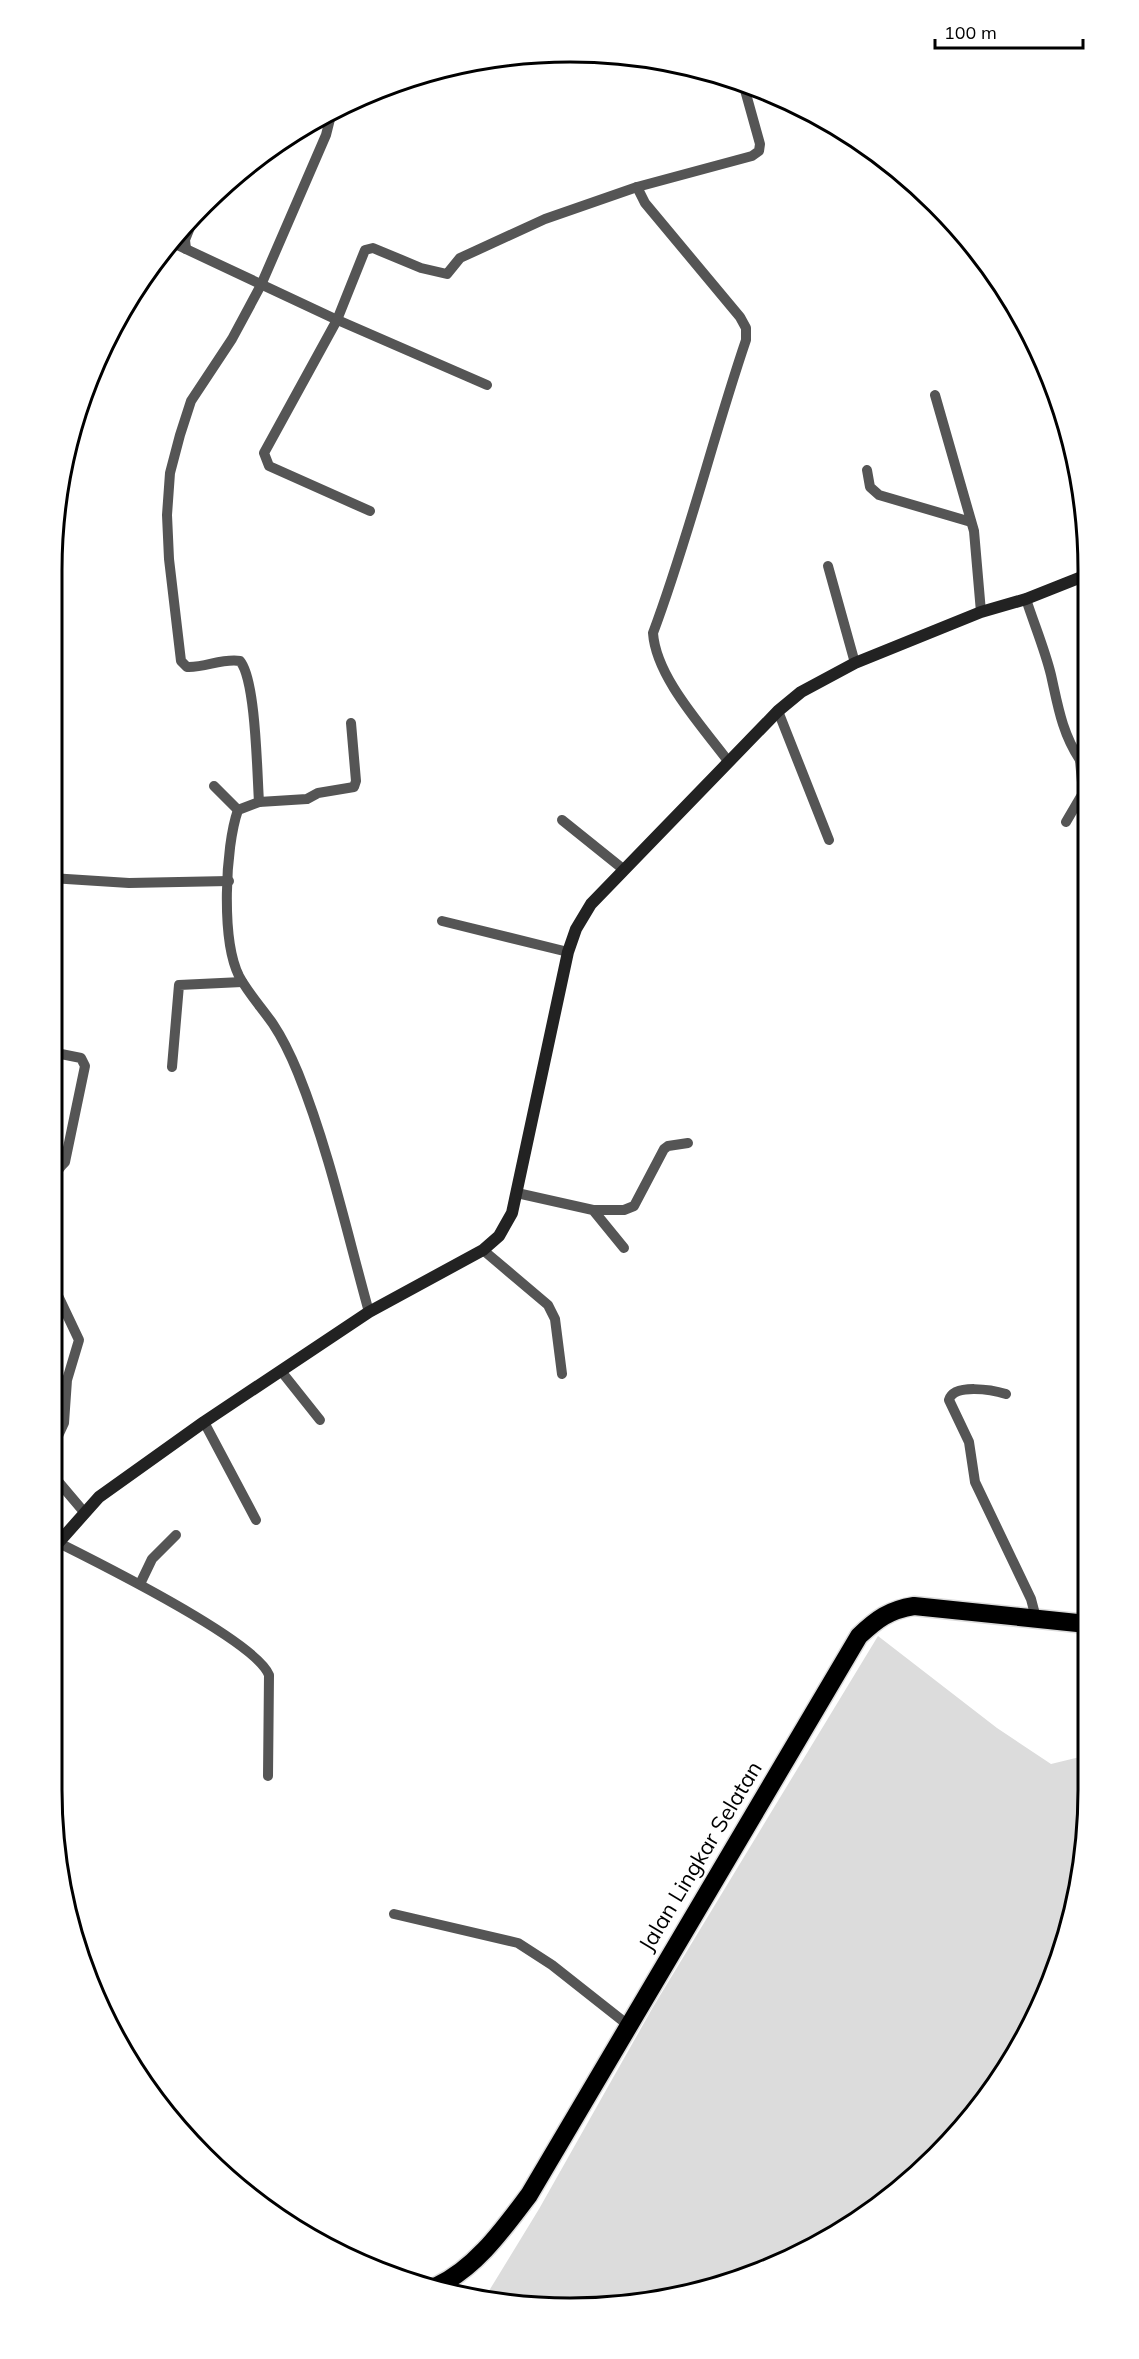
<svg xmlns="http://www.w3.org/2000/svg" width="1139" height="2359" font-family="Mulish,sans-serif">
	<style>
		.grass { fill: #dcdcdc }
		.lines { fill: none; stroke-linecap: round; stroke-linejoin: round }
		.highway-casing { stroke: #dbdbdb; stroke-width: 21 }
		.street { stroke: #555; stroke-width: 10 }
		.secondary { stroke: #222; stroke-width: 12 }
		.highway { stroke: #000; stroke-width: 18 }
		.labels { text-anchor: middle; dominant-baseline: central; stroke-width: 4.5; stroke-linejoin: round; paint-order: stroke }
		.street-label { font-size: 22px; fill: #000; stroke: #fff }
		.rim { fill: none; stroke: #000; stroke-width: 3 }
	</style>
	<rect width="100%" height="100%" fill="#fff"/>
	<polygon class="grass" points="878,1636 997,1728 1051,1764 1088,1755 1088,1790 1078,1891 1048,1988 1001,2077 936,2156 799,2254 637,2304 484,2299 539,2209 653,2007"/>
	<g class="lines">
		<defs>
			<path id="highway" d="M437,2286C476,2268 504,2228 529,2195L859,1636C877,1619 889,1610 914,1606L1087,1624"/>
		</defs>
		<use href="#highway" class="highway-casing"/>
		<g class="street">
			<path d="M332,111L326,135L261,285L232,339L191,401L180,435L170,473L167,515L169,559L181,661L187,667C205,668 222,658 240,661C256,680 257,773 259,802L238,810C225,847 221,940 239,976C248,993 262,1008 273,1024C283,1039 291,1056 298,1073C329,1150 347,1233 369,1312"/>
			<path d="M637,187L645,203L740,317L746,328V340C713,437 689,537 653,633C656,677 702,726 728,761"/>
			<polyline points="171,242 333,318 487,385"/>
			<polyline points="186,249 185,240 197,210"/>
			<polyline points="935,395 974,531 981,612"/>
			<polyline points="867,470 870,487 879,495 971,522"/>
			<polyline points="370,511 269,466 264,453 337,320 365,250 373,248 421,268 447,274 460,258 545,219 637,187 752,156 759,151 760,144 743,83"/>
			<polyline points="828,566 855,663"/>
			<path d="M1026,599C1034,624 1045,650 1051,675C1058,706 1062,733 1080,760L1084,758"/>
			<polyline points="778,711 829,840"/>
			<polyline points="51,771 58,877"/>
			<polyline points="214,786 238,810"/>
			<polyline points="259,802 307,799 318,793 354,787 356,781 351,723"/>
			<polyline points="562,820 623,869"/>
			<polyline points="1066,822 1083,793 1080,760"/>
			<polyline points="51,878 129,883 229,881"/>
			<polyline points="442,921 568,952"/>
			<polyline points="172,1067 179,985 242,982"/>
			<polyline points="517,1193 593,1210 624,1248"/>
			<path d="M51,1203C53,1186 52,1174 65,1162L85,1066L81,1058L51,1052"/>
			<polyline points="593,1210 624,1210 634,1206 664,1149 668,1146 688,1143"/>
			<polyline points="483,1250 548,1305 555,1319 562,1374"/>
			<polyline points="281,1371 320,1420"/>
			<path d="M1006,1394C993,1390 954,1383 949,1400L969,1442L975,1482L1031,1599L1036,1618"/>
			<polyline points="204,1422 256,1520"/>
			<polyline points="51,1442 58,1436 64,1423 67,1380 79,1340 51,1281"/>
			<polyline points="51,1473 84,1512"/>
			<path d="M59,1543C97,1562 256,1641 269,1675L268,1776"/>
			<polyline points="140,1584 152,1559 176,1535"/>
			<polyline points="394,1914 518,1943 552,1965 628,2025"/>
		</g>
		<polyline class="secondary" points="51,1551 99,1497 204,1422 369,1312 483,1250 499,1236 512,1213 568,952 576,929 591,904 778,711 801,692 855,663 981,612 1026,599 1084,576"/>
		<use href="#highway" class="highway"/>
	</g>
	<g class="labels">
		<g class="street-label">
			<text transform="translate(700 1856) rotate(-59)">Jalan Lingkar Selatan</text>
		</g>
	</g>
	<path d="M0 0H1139V2359H0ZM570 62H570A508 508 0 0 1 1078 570V1790A508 508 0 0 1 570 2298H570A508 508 0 0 1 62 1790V570A508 508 0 0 1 570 62Z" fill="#fff" fill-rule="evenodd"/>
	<path class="rim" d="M570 62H570A508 508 0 0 1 1078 570V1790A508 508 0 0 1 570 2298H570A508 508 0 0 1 62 1790V570A508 508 0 0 1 570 62Z"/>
	<path d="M935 39v9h148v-9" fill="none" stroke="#000000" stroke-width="3"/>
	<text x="944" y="39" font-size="18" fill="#000000" stroke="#ffffff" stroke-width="4.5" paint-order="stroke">100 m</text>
</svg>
